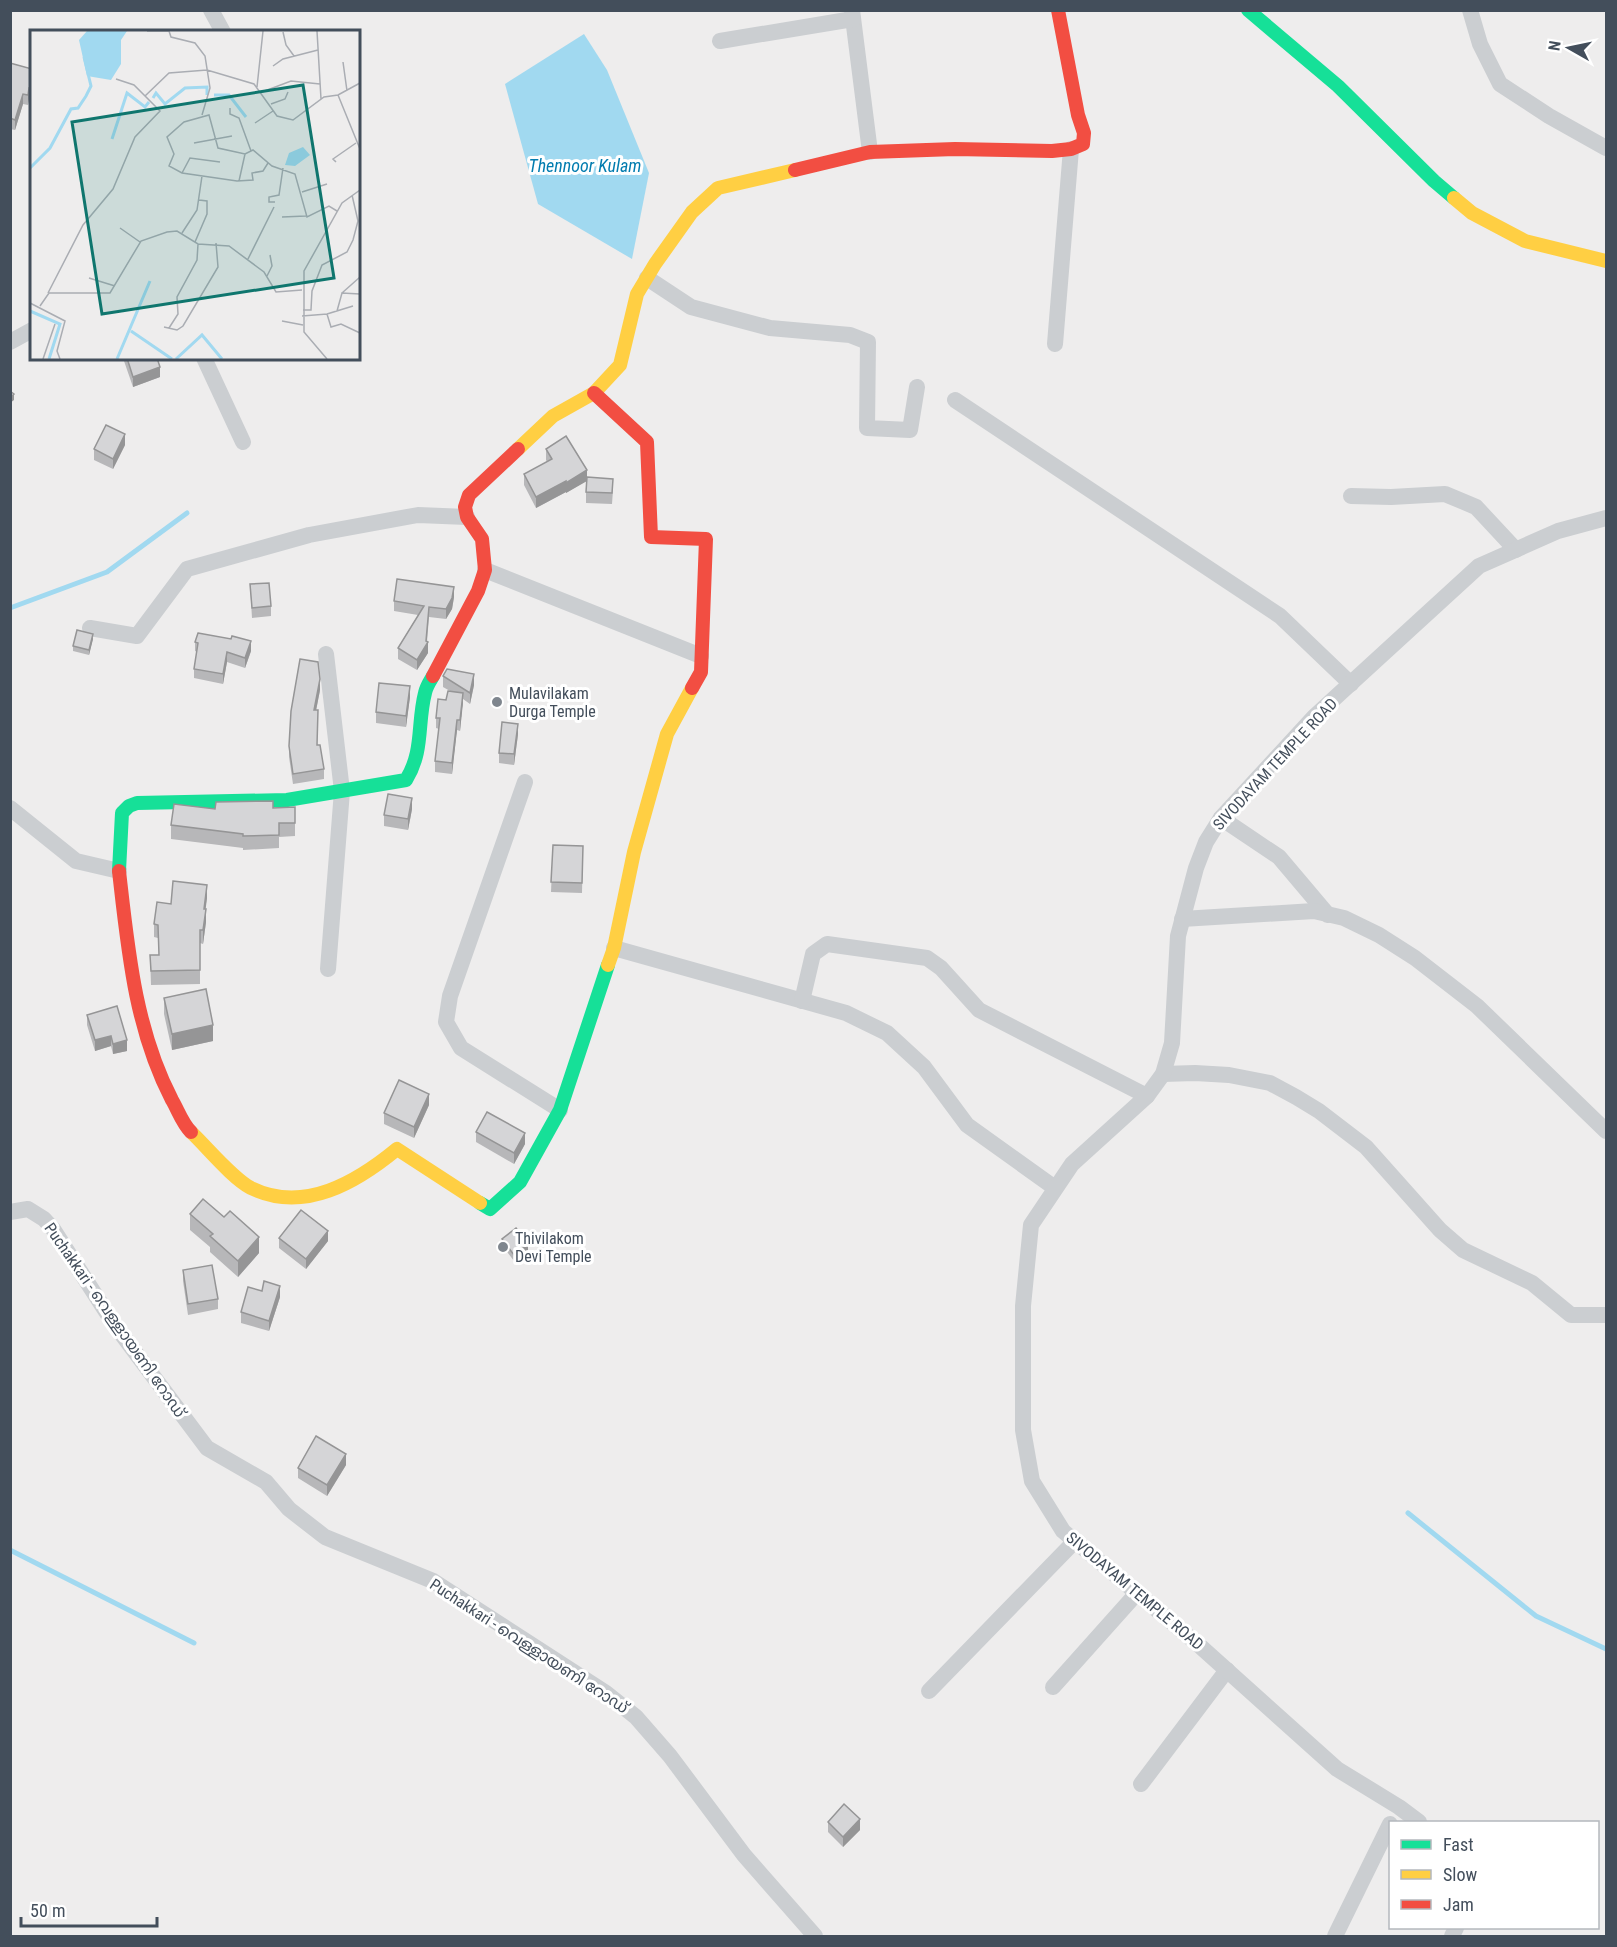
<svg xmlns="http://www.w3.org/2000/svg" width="1617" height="1947" font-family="'Roboto Condensed','Noto Sans Malayalam',sans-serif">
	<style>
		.water { fill: #a1d9f0 }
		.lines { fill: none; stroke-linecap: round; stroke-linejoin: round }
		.stream { stroke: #a1d9f0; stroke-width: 5 }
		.street { stroke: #cbced1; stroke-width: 16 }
		.fast { stroke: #16e098; stroke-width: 14 }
		.slow { stroke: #ffcf43; stroke-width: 14 }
		.jam { stroke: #f24e42; stroke-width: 14 }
		.wall { fill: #b7b7b9 }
		.shaded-wall { fill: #959596 }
		.building { fill: #d5d5d7; stroke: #959596; stroke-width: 1.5 }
		.poi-dot { fill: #7f868e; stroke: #fff; stroke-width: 2 }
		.labels { text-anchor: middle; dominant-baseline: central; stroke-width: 6; stroke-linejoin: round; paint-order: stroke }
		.poi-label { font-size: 16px; fill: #434e5b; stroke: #fff; text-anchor: start }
		.street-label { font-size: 16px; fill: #434e5b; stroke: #fff }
		.water-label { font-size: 18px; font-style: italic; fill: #027caf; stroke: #fff }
		.inset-river { fill: none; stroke: #a1d9f0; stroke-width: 3 }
		.inset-road { fill: none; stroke: #aaadb3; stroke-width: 1.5 }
		.view { fill: #0f766e; fill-opacity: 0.15; stroke: #0f766e; stroke-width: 3 }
		.inset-edge { fill: none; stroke: #434e5b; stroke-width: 3 }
	</style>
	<rect width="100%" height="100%" fill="#eeeded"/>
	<polygon class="water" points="584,34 607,70 649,173 632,259 538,204 505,84"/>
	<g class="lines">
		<g class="stream">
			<polyline points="10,608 107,572 187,513"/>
			<polyline points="1408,1513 1536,1616 1606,1649"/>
			<polyline points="10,1550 194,1643"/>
		</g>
		<g class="street">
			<polyline points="211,10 223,32"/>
			<polyline points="852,10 870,152"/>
			<polyline points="1470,10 1480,44 1500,84 1549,116 1606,148"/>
			<polyline points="720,41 853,19"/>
			<polyline points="647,278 691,307 770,328 850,335 868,342 867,428 910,430 917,387"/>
			<polyline points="10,342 32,330"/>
			<polyline points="1055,344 1071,149"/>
			<polyline points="204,358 243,442"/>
			<polyline points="955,400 1280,616 1351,684"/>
			<polyline points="1351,496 1391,497 1445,494 1476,507 1516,550"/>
			<polyline points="485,570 701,656"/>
			<polyline points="90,628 137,636 187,569 309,535 418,515 467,517"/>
			<polyline points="326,654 342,791 328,969"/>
			<polyline points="525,782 450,996 446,1022 461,1048 560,1110"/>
			<polyline points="10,808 76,861 119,871"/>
			<polyline points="1221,818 1279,857 1328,915"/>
			<polyline points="1182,919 1314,911 1344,918 1379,935 1415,958 1477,1006 1606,1131"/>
			<polyline points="614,948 846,1013 887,1033 924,1067 967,1125 1055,1188"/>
			<polyline points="802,1001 813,954 827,944 927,958 941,968 979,1010 1147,1096"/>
			<polyline points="1163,1074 1195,1073 1229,1075 1270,1083 1296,1097 1319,1111 1366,1147 1440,1230 1463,1250 1532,1283 1571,1315 1606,1315"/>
			<polyline points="10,1212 28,1209 44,1219 53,1229 114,1324 207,1448 266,1482 289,1509 325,1537 433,1581 606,1693 636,1717 670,1756 744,1855 815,1936"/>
			<polyline points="1053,1687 1137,1593"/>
			<polyline points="929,1691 1075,1541"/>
			<polyline points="1141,1784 1227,1670"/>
			<polyline points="1419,1822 1399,1807 1337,1769 1201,1647 1063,1531 1032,1481 1023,1430 1023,1306 1031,1225 1072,1164 1147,1096 1163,1074 1172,1043 1178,936 1196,868 1206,842 1221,818 1314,717 1479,566 1558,531 1606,518"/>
			<polyline points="1335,1936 1390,1824"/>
			<polyline points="1452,1936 1456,1928"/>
		</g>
		<g class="fast">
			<polyline points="1248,10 1338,86 1434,181 1454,198"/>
			<path d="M119,871L122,813L129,806L137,803L287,800L406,780C424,751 417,724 425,693C426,687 430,681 433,676"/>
			<polyline points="480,1203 490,1209 520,1182 560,1110 608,965"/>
		</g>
		<g class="slow">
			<polyline points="1454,198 1472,213 1525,241 1606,261"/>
			<polyline points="518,449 553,416 594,393 620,365 637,294 655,264 692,212 718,188 795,170"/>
			<polyline points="608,965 614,948 634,852 667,734 692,688"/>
			<path d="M191,1132C207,1147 232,1178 251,1188C304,1214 357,1182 397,1149L480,1203"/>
		</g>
		<g class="jam">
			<polyline points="795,170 870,152 955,149 1052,151 1071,149 1083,144 1084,133 1078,115 1058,10"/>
			<polyline points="594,393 647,442 651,537 706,539 701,672 692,688"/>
			<polyline points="433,676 478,591 485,570 482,539 467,517 465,507 469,495 518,449"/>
			<path d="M119,871C128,950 135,1029 172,1100C178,1110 182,1123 191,1132"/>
		</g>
	</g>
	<g class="wall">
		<polygon points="10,63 32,69 32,99 29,99 28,105 23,104 15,130 10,129"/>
		<polygon points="124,358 157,358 160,377 133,387 124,361"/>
		<polygon points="125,445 113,469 94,460 94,449"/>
		<polygon points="546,449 587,477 613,490 612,504 586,503 586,481 566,493 566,492 536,508 524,485 524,474 547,462 546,460"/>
		<polygon points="250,584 271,606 271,616 252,618"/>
		<polygon points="454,597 452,609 446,619 429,617 427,642 428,653 417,670 398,659 398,648 418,615 394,611 394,601"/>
		<polygon points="93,639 89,655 73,651 73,646"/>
		<polygon points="195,642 251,651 245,668 227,662 223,684 194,678 194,669 197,652 195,651"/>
		<polygon points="443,676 474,685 470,704 463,699 460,731 457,730 452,774 435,772 435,761 439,729 436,728 436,718 450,691 443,687"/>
		<polygon points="320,690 316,710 318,721 317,745 324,769 324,779 293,784 289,757 289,746"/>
		<polygon points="410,697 406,727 376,723 376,712"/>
		<polygon points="518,734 514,765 499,763 499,753"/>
		<polygon points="295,807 295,836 279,837 279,848 243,850 243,848 171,839 171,825 215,809"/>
		<polygon points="412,809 408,830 384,826 384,815"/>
		<polygon points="553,845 583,846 582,893 551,892"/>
		<polygon points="207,898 205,909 206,922 203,944 200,943 200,984 151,985 150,955 159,955 158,938 154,937 154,924 171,904"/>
		<polygon points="164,998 213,1041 172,1050 164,1014"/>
		<polygon points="87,1015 127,1051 113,1054 111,1046 95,1051 87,1025"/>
		<polygon points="429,1105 414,1138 384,1124 384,1113"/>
		<polygon points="476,1132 525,1144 514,1164 476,1142"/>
		<polygon points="190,1214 259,1253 238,1277 210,1252 210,1247 190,1230"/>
		<polygon points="279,1238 328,1241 306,1269 279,1248"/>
		<polygon points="502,1239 528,1250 514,1261 502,1245"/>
		<polygon points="183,1270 218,1299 218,1309 188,1315 183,1281"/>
		<polygon points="262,1291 280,1297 269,1331 241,1323 241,1312"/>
		<polygon points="346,1465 327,1496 298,1478 298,1468"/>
		<polygon points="828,1822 860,1830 843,1847 828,1832"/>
	</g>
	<g class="shaded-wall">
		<polygon points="29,88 29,99 28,105 28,95"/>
		<polygon points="23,94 23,104 15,130 15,120"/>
		<polygon points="160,367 160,377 133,387 133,377"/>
		<polygon points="14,394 14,400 10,403 10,398"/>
		<polygon points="125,434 125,445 113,469 113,459"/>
		<polygon points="587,470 587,481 566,493 566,483"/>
		<polygon points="566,481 566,492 536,508 536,497"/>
		<polygon points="454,587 454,597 452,609 446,619 446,609"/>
		<polygon points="429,607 426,645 428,642 428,653 417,670 417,660"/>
		<polygon points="93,634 93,639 89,655 89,650"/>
		<polygon points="251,641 251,651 245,668 245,658"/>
		<polygon points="227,652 227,662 223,684 223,674"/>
		<polygon points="474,674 474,685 470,704 470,693"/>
		<polygon points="320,679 320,690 314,721 314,710"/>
		<polygon points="410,686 410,697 406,727 406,716"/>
		<polygon points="463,693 463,703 460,731 460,720"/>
		<polygon points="457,720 457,730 452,774 452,763"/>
		<polygon points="518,724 518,734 514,765 514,754"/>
		<polygon points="412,798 412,809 408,830 408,819"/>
		<polygon points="207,885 207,898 204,922 204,909"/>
		<polygon points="206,909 206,922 203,944 203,930"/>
		<polygon points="213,1025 213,1041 172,1050 172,1034"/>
		<polygon points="111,1036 111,1046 95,1051 95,1040"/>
		<polygon points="127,1040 127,1051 113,1054 113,1044"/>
		<polygon points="429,1094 429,1105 414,1138 414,1127"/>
		<polygon points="525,1133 525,1144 514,1164 514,1153"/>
		<polygon points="328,1231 328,1241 306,1269 306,1259"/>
		<polygon points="259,1237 259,1253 238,1277 238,1261"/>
		<polygon points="528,1244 528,1250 514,1261 514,1255"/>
		<polygon points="280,1286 280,1297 269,1331 269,1321"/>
		<polygon points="346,1454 346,1465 327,1496 327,1485"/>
		<polygon points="860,1819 860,1830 843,1847 843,1837"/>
	</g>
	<g class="building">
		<polygon points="10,63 32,69 32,89 29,88 28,95 23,94 15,120 10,118"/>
		<polygon points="127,358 157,358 160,367 133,377"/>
		<polygon points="10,391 14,394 10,398"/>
		<polygon points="106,425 125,434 113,459 94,449"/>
		<polygon points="566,436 587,470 566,483 566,481 536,497 524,474 552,459 546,449"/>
		<polygon points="587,477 613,479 612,493 586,492"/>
		<polygon points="397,579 454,587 452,598 446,609 429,607 426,641 428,642 417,660 398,648 424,606 394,601"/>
		<polygon points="269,583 271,606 252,608 250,584"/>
		<polygon points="77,630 93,634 89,650 73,646"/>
		<polygon points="198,633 231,639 232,636 251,641 245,658 227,652 223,674 194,669 198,643 195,642"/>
		<polygon points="300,659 318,662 320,679 314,710 318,710 317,745 320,745 324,769 293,774 289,746 291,711"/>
		<polygon points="447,669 474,674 470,693 443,676"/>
		<polygon points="379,683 410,686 406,716 376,712"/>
		<polygon points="448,691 463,693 460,720 457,720 452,763 435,761 440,718 436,718 438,699 446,700"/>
		<polygon points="502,722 518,724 514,754 499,753"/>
		<polygon points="388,794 412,798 408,819 384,815"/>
		<polygon points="273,801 273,808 295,807 295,823 279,823 279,835 243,836 243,834 171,825 174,804 215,809 216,802"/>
		<polygon points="553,845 583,846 582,883 551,882"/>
		<polygon points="173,881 207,885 204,909 206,909 203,930 200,930 200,970 151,971 150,955 159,955 158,925 154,924 157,902 171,904"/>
		<polygon points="206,989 213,1025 172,1034 164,998"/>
		<polygon points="117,1006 127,1040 113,1044 111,1036 95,1040 87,1015"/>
		<polygon points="399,1080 429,1094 414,1127 384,1113"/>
		<polygon points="487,1112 525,1133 514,1153 476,1132"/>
		<polygon points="203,1199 224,1217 230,1211 259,1237 238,1261 210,1236 213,1234 190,1214"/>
		<polygon points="301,1210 328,1231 306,1259 279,1238"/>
		<polygon points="516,1228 528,1244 514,1255 502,1239"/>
		<polygon points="212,1265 218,1299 188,1304 183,1270"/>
		<polygon points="264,1281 280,1286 269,1321 241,1312 248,1287 262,1291"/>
		<polygon points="316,1436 346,1454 327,1485 298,1468"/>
		<polygon points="844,1804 860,1819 843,1837 828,1822"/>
	</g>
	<g class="poi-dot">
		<circle cx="497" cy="702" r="6"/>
		<circle cx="503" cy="1247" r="6"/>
	</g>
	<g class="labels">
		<g class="poi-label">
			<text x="509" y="693">Mulavilakam<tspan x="509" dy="18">Durga Temple</tspan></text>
			<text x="515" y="1238">Thivilakom<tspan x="515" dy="18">Devi Temple</tspan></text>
		</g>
		<g class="street-label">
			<text transform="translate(1275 764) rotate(-47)">SIVODAYAM TEMPLE ROAD</text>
			<text transform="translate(115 1320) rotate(55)">Puchakkari - വെള്ളായണി റോഡ്</text>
			<text transform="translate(1135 1591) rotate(40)">SIVODAYAM TEMPLE ROAD</text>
			<text transform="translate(529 1646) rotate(33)">Puchakkari - വെള്ളായണി റോഡ്</text>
		</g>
		<g class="water-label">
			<text x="585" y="165">Thennoor Kulam</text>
		</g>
	</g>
	<g transform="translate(30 30)">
		<rect width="330" height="330" fill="#eeeded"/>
		<path d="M57,1H97L91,10V34L81,50L57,46L49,10ZM273,117L280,125L265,136L255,135L259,123Z" fill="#a1d9f0"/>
		<path class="inset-river" d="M184,65H199L216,87M123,68L126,63L135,74L155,58L177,57V65M82,109L97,63L115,77L119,72M0,138L20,118L41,79L48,78L56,66L61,56L54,27M0,281L30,294L19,329M101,301L142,329M87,329L120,251M146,329L172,305L192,329"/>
		<path class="inset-road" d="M117,1H139M139,1L141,7L165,13L175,26L180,58L172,85M287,1L291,69M253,2L256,15L264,26M313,32L317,61M243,36L253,29L288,20M227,57L233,1M232,62L261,51L290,54M308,65L330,119M115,66L139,43L177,40L224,54L247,86L263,90L294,67L308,65L330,53M241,74L255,69L258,62M200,78V84L209,88L221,121M225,93L243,81M164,113L202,106M306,132L303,129L326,113M238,133L233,141L222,143L223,150L207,151L152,143L139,136L144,124L137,107L154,92L179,85L188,118L215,124L223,120L242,136L265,144L277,187L299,176L307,181M152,143L160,128L190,132M209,151L215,124M272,162L297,154M245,172H239V167L249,165L253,138M252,187L276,186M90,198L110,212M152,203L167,180L172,146M165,212L177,184V171L169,170M218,229L244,177M237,246L242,236L240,225M59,248L85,256M18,263L53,195L83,159L105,107L130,81L104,55L86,49M312,263L330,247M0,273L35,291L27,321L30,329M10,276L19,263H80L111,211L137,202L147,201L168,214L199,216L234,242L246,262L272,260M273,280H281L282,261L292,235L317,222L323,210L328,191L322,165M307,281L312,263L330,264M297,284L323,276M272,286L297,284L301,297L311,294L330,303M252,291L273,295M134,297L147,300L153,296L188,237L186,213M139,298L148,284L147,267L167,230L168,214M13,329L25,294M297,329L274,302V241L312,173L330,160"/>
		<path class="view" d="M273,55L304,248L72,284L42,92Z"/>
		<rect width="330" height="330" class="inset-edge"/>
	</g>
	<rect width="1617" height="1947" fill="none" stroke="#434e5b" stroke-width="24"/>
	<rect x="1389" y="1821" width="210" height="108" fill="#ffffff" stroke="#b4b8bd" stroke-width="1.5"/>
	<rect x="1401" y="1840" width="30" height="9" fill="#16e098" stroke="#b4b8bd" stroke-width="1.5"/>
	<text x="1443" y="1851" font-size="18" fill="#434e5b">Fast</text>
	<rect x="1401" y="1870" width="30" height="9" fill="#ffcf43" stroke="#b4b8bd" stroke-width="1.5"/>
	<text x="1443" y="1881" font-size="18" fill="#434e5b">Slow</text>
	<rect x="1401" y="1900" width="30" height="9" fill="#f24e42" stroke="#b4b8bd" stroke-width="1.5"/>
	<text x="1443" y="1911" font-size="18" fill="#434e5b">Jam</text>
	<g transform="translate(1569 48) rotate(279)" stroke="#ffffff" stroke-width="4.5" paint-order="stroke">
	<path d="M0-4.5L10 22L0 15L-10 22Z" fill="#434e5b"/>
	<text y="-9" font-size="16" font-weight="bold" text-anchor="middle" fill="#434e5b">N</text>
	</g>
	<path d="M21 1917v9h136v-9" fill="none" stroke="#434e5b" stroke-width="3"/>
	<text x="30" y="1917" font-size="18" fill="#434e5b" stroke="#ffffff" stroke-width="4.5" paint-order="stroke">50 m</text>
</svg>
